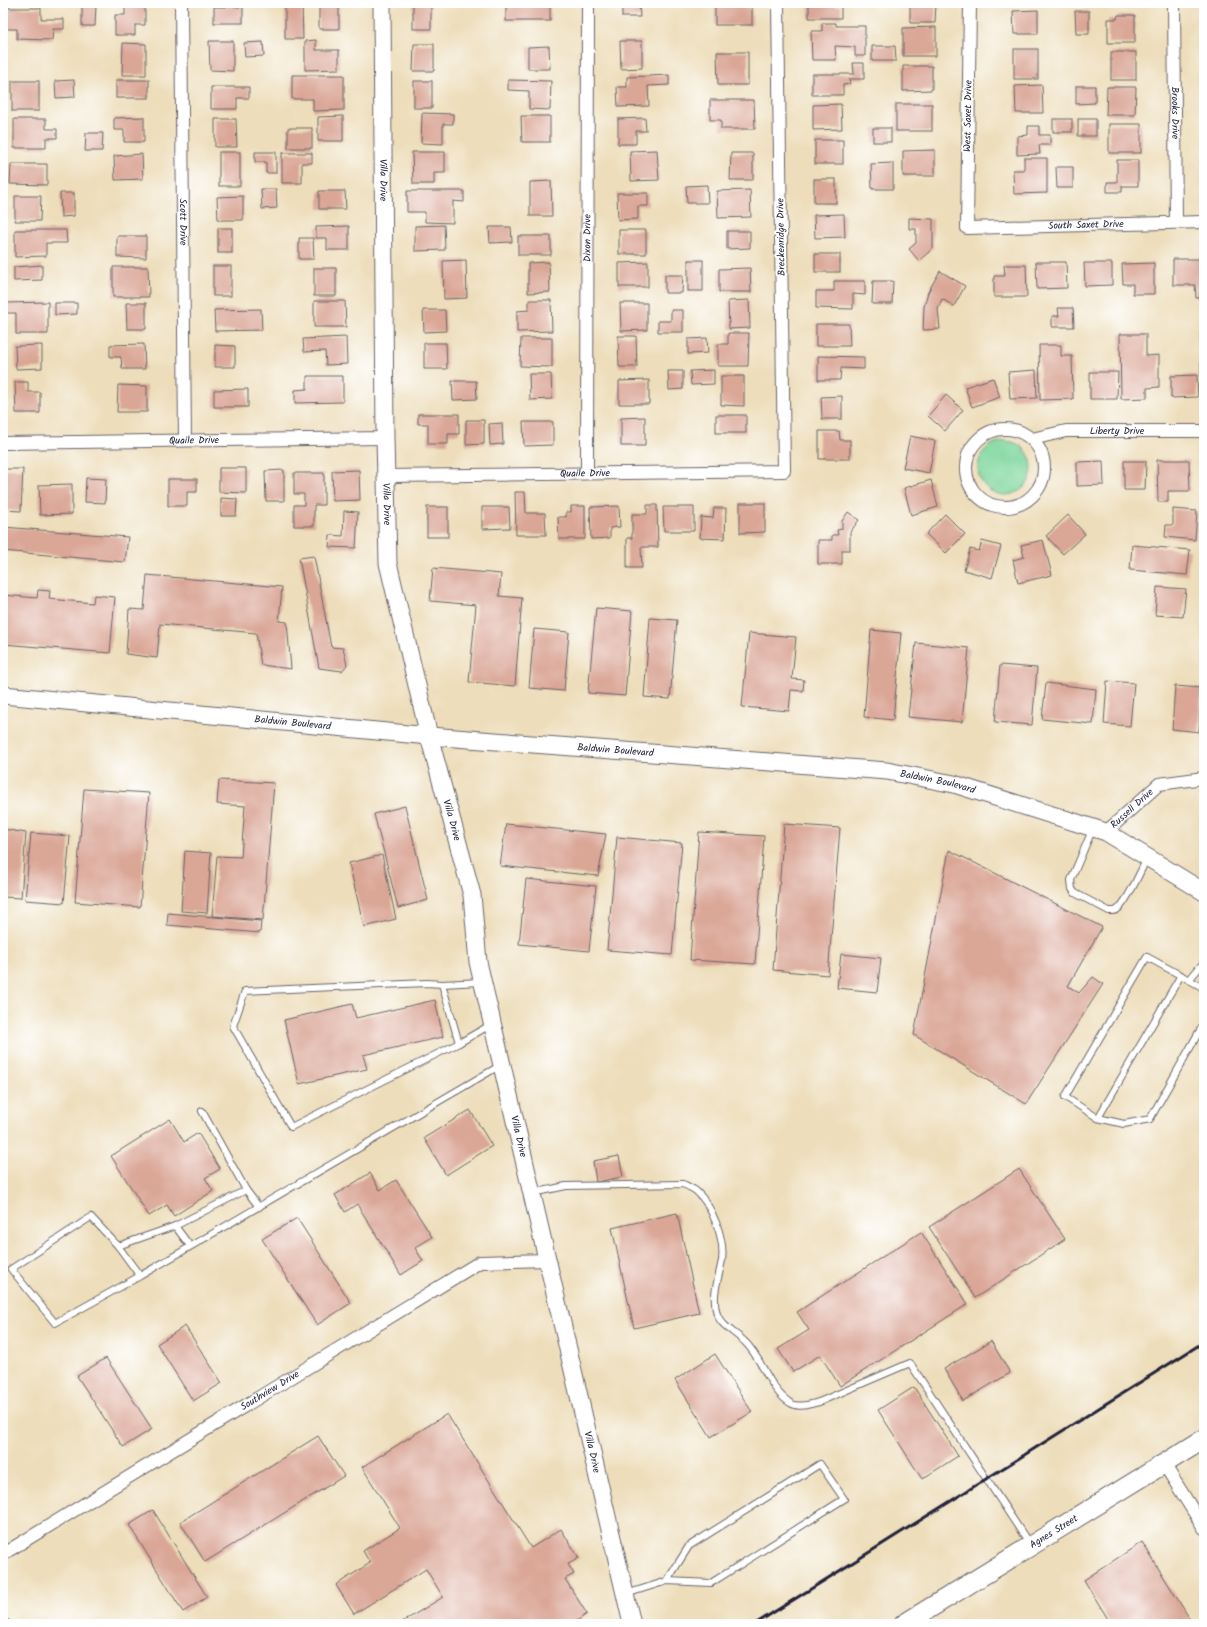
<svg xmlns="http://www.w3.org/2000/svg" width="1207" height="1627" font-family="Kalam,sans-serif">
	<style>
		.green { fill: #7ed69c; stroke: #507c6c }
		.building { fill: #daa696 }
		.lines { fill: none; stroke-linecap: round; stroke-linejoin: round }
		.lane-casing { stroke: #696367; stroke-width: 8 }
		.street-casing { stroke: #696367; stroke-width: 14 }
		.secondary-casing { stroke: #696367; stroke-width: 19 }
		.primary-casing { stroke: #696367; stroke-width: 21 }
		.lane { stroke: #fff; stroke-width: 6 }
		.street { stroke: #fff; stroke-width: 12 }
		.secondary { stroke: #fff; stroke-width: 17 }
		.primary { stroke: #fff; stroke-width: 19 }
		.rail { stroke: #22223b; stroke-width: 3 }
		.labels { text-anchor: middle; dominant-baseline: central; stroke-width: 4; stroke-linejoin: round; paint-order: stroke }
		.street-label { font-size: 10px; fill: #22223b; stroke: #fff }
	</style>
	<rect width="100%" height="100%" fill="#fff"/>
	<filter id="ink" filterUnits="userSpaceOnUse"><feTurbulence type="fractalNoise" baseFrequency=".025" numOctaves="2"/><feDisplacementMap in="SourceGraphic" scale="8" xChannelSelector="R" yChannelSelector="G"/><feConvolveMatrix kernelMatrix="1 2 1 2 8 2 1 2 1" color-interpolation-filters="sRGB"/></filter>
	<filter id="wash" filterUnits="userSpaceOnUse"><feTurbulence type="fractalNoise" baseFrequency=".012" numOctaves="4" result="noise"/><feDisplacementMap in="SourceGraphic" scale="16" xChannelSelector="R" yChannelSelector="G"/><feGaussianBlur stdDeviation="0.9" result="paint"/><feColorMatrix in="noise" values="0 0 0 0 0 0 0 0 0 0 0 0 0 0 0 0 0 1.4 0 .05"/><feComposite in="paint" operator="in"/></filter>
	<g filter="url(#wash)">
		<rect width="100%" height="100%" fill="#edddba"/>
		<circle class="green" cx="1005" cy="468" r="27"/>
		<g id="blocks">
			<g class="building">
				<polygon points="285,3 302,3 303,39 285,39"/>
				<rect x="413" y="3" width="18" height="26"/>
				<rect x="506" y="3" width="44" height="18"/>
				<polygon points="622,3 639,3 640,17 622,17"/>
				<rect x="715" y="3" width="37" height="22"/>
				<polygon points="809,3 831,3 831,6 841,6 841,18 809,18"/>
				<polygon points="910,3 936,3 935,23 910,23"/>
				<polygon points="82,5 96,5 95,26 82,26"/>
				<polygon points="125,5 145,5 145,25 135,25 135,35 115,35 115,15 125,15"/>
				<polygon points="339,5 339,29 319,29 319,6"/>
				<rect x="214" y="7" width="29" height="16"/>
				<polygon points="6,8 41,8 41,19 64,19 64,29 53,29 52,40 17,39 17,29 5,29"/>
				<polygon points="1038,10 1038,34 1014,34 1013,11"/>
				<polygon points="1075,11 1089,11 1089,34 1076,34"/>
				<polygon points="1118,15 1135,15 1135,43 1108,43 1108,19 1117,19"/>
				<polygon points="822,23 836,23 836,26 865,26 865,56 855,56 855,47 835,46 836,60 812,60 811,31 822,31"/>
				<polygon points="936,27 936,56 903,56 903,28"/>
				<polygon points="316,40 316,50 339,50 339,69 305,70 305,41"/>
				<polygon points="209,41 233,41 233,71 210,70"/>
				<polygon points="620,41 642,41 642,68 621,69"/>
				<polygon points="263,42 264,56 245,57 244,43"/>
				<polygon points="123,43 146,44 146,75 122,75"/>
				<polygon points="414,44 434,44 434,71 413,71"/>
				<polygon points="549,46 550,69 528,69 528,47"/>
				<polygon points="872,46 895,46 896,61 872,61"/>
				<rect x="1014" y="49" width="24" height="30"/>
				<polygon points="717,52 748,52 748,85 718,85"/>
				<rect x="1111" y="52" width="25" height="28"/>
				<polygon points="853,63 864,63 864,79 849,79 850,84 843,85 843,95 812,95 812,74 854,74"/>
				<polygon points="903,66 932,66 932,90 903,91"/>
				<polygon points="292,75 344,75 344,110 313,111 313,99 292,99"/>
				<polygon points="669,75 669,85 648,86 649,106 618,107 617,87 627,87 627,77"/>
				<polygon points="74,80 75,97 56,98 55,81"/>
				<rect x="116" y="80" width="33" height="18"/>
				<polygon points="508,80 551,81 550,110 529,109 529,91 508,90"/>
				<rect x="12" y="81" width="27" height="30"/>
				<rect x="414" y="81" width="18" height="27"/>
				<polygon points="1042,85 1043,113 1016,113 1015,86"/>
				<polygon points="1076,86 1095,86 1095,103 1076,104"/>
				<polygon points="211,87 249,87 249,98 237,98 237,109 211,109"/>
				<polygon points="1107,87 1136,87 1135,115 1106,115"/>
				<polygon points="710,100 754,100 755,129 721,129 721,120 710,120"/>
				<polygon points="841,104 842,129 813,130 813,105"/>
				<rect x="896" y="104" width="36" height="27"/>
				<polygon points="422,113 453,114 453,124 443,124 443,144 421,143"/>
				<polygon points="343,116 343,141 318,141 318,117"/>
				<polygon points="521,116 550,116 550,142 522,142"/>
				<polygon points="144,117 144,142 124,142 124,130 114,130 114,118"/>
				<polygon points="645,118 646,131 636,131 636,144 618,144 618,119"/>
				<polygon points="14,119 46,119 46,129 57,129 57,138 46,138 46,148 14,148"/>
				<polygon points="215,119 236,119 237,147 215,147"/>
				<rect x="1053" y="119" width="19" height="13"/>
				<rect x="1078" y="119" width="18" height="17"/>
				<rect x="1109" y="124" width="32" height="29"/>
				<polygon points="1028,126 1039,126 1039,135 1050,135 1050,145 1039,145 1040,154 1017,155 1017,136 1028,135"/>
				<rect x="288" y="128" width="24" height="20"/>
				<rect x="873" y="128" width="18" height="14"/>
				<polygon points="86,133 103,133 102,151 85,151"/>
				<rect x="815" y="140" width="28" height="24"/>
				<polygon points="657,150 659,180 631,181 630,151"/>
				<polygon points="935,150 935,176 903,176 903,151"/>
				<rect x="219" y="152" width="21" height="34"/>
				<polygon points="255,152 276,152 276,173 266,173 266,162 255,162"/>
				<polygon points="412,152 445,152 445,173 434,173 434,184 413,184"/>
				<polygon points="282,153 312,153 312,163 302,163 302,183 282,183"/>
				<polygon points="731,153 753,153 753,180 730,180"/>
				<polygon points="142,154 143,179 115,180 114,156"/>
				<polygon points="1024,158 1047,158 1047,193 1014,194 1013,170 1024,170"/>
				<polygon points="1117,160 1138,160 1138,186 1122,186 1122,192 1107,192 1107,182 1117,182"/>
				<polygon points="893,163 893,189 872,189 871,164"/>
				<polygon points="11,164 47,164 47,185 10,184"/>
				<polygon points="1056,167 1073,167 1073,188 1057,188"/>
				<rect x="814" y="179" width="22" height="24"/>
				<polygon points="551,181 552,216 530,216 530,182"/>
				<polygon points="707,185 708,203 687,203 686,186"/>
				<polygon points="261,189 276,189 277,208 262,209"/>
				<polygon points="750,190 751,217 718,218 717,191"/>
				<polygon points="319,191 345,191 346,209 319,209"/>
				<polygon points="407,191 464,191 464,202 453,201 453,223 425,222 425,212 407,212"/>
				<polygon points="60,193 74,193 74,216 61,217"/>
				<polygon points="617,193 648,193 648,206 638,206 638,219 618,220"/>
				<polygon points="15,196 41,196 40,221 15,221"/>
				<polygon points="243,196 243,220 218,220 217,197"/>
				<polygon points="844,214 845,237 815,238 814,215"/>
				<polygon points="909,218 933,219 933,248 919,261 909,249 916,243 916,229 909,229"/>
				<polygon points="444,225 445,250 415,251 415,226"/>
				<polygon points="349,226 349,250 327,250 327,238 316,238 316,227"/>
				<polygon points="489,227 511,227 512,242 490,243"/>
				<rect x="218" y="228" width="14" height="25"/>
				<polygon points="15,230 66,230 67,243 46,243 46,256 15,257"/>
				<rect x="619" y="230" width="27" height="24"/>
				<polygon points="727,231 750,231 750,248 727,249"/>
				<polygon points="117,236 146,236 146,258 117,257"/>
				<rect x="518" y="236" width="33" height="19"/>
				<polygon points="299,238 313,238 314,259 299,259"/>
				<rect x="815" y="254" width="25" height="18"/>
				<polygon points="1173,259 1204,259 1204,297 1196,298 1195,285 1173,285"/>
				<polygon points="466,260 467,298 444,299 443,261"/>
				<rect x="688" y="260" width="15" height="31"/>
				<polygon points="549,262 550,292 528,293 528,263"/>
				<polygon points="648,262 648,287 619,287 619,263"/>
				<polygon points="1036,262 1066,262 1067,288 1037,289"/>
				<polygon points="1084,263 1112,263 1112,285 1085,286"/>
				<polygon points="1154,263 1154,294 1133,294 1133,284 1123,284 1122,264"/>
				<polygon points="42,265 42,280 14,281 14,267"/>
				<polygon points="1004,265 1026,265 1027,297 994,297 994,276 1005,276"/>
				<rect x="213" y="266" width="18" height="30"/>
				<polygon points="113,267 148,267 149,297 113,297"/>
				<rect x="314" y="268" width="22" height="28"/>
				<polygon points="750,268 751,292 719,292 719,269"/>
				<polygon points="940,271 965,286 954,306 942,299 938,309 940,329 923,330 924,307 928,292"/>
				<polygon points="665,275 683,275 682,293 665,293"/>
				<polygon points="834,281 865,281 865,295 853,294 853,309 816,308 816,291 834,291"/>
				<polygon points="873,281 893,281 892,304 872,304"/>
				<polygon points="529,300 551,300 552,331 517,332 517,311 529,310"/>
				<polygon points="749,300 750,328 729,329 728,301"/>
				<polygon points="314,301 345,301 346,327 314,327"/>
				<polygon points="48,302 48,334 16,334 16,313 5,313 5,303"/>
				<polygon points="55,303 77,303 77,314 55,315"/>
				<polygon points="126,303 146,303 146,329 127,329"/>
				<polygon points="620,303 647,303 647,330 621,331"/>
				<polygon points="1058,308 1073,308 1074,327 1052,327 1052,316 1059,316"/>
				<polygon points="261,309 262,330 215,331 214,310"/>
				<polygon points="423,310 445,310 446,331 424,332"/>
				<polygon points="671,310 683,310 683,332 658,332 658,321 671,321"/>
				<polygon points="816,324 849,324 850,346 816,346"/>
				<polygon points="728,333 749,333 748,366 718,366 718,344 728,344"/>
				<polygon points="1200,333 1204,333 1204,398 1201,398"/>
				<polygon points="1120,334 1146,334 1146,356 1159,355 1159,387 1147,388 1147,398 1121,399"/>
				<polygon points="618,336 636,336 637,367 619,367"/>
				<polygon points="346,337 347,364 326,365 325,351 304,352 303,339"/>
				<polygon points="521,338 552,338 552,367 520,366"/>
				<polygon points="707,338 708,353 688,354 688,339"/>
				<polygon points="424,343 446,343 447,369 424,369"/>
				<polygon points="144,344 145,369 122,369 121,357 110,357 110,345"/>
				<polygon points="42,345 42,368 16,369 15,346"/>
				<polygon points="215,345 235,346 235,367 215,367"/>
				<polygon points="1039,345 1061,345 1061,356 1072,356 1073,399 1040,400"/>
				<polygon points="818,356 864,357 864,369 841,368 840,380 818,380"/>
				<polygon points="714,370 714,384 691,385 690,371"/>
				<polygon points="1036,370 1037,398 1010,399 1008,372"/>
				<polygon points="668,371 683,371 683,389 669,390"/>
				<polygon points="1090,372 1118,372 1117,399 1090,399"/>
				<polygon points="529,374 551,374 552,399 530,400"/>
				<polygon points="1197,375 1198,397 1171,398 1171,376"/>
				<polygon points="307,376 343,376 343,402 295,403 295,390 307,389"/>
				<polygon points="721,376 744,376 744,406 721,405"/>
				<polygon points="993,378 1000,397 972,407 965,387"/>
				<polygon points="649,380 649,404 619,404 619,381"/>
				<polygon points="452,381 476,381 477,399 453,400"/>
				<polygon points="15,382 28,382 28,392 40,392 40,413 16,413"/>
				<polygon points="118,385 147,386 147,412 117,412"/>
				<polygon points="248,389 248,407 214,407 214,390"/>
				<polygon points="946,395 963,410 945,431 928,416"/>
				<polygon points="842,396 842,419 822,419 821,397"/>
				<polygon points="418,414 459,414 459,434 448,434 448,444 428,444 428,424 418,424"/>
				<rect x="716" y="415" width="30" height="18"/>
				<polygon points="645,417 645,446 621,446 621,418"/>
				<polygon points="466,420 484,420 484,444 466,445"/>
				<polygon points="523,422 553,422 553,445 524,446"/>
				<polygon points="502,423 503,444 490,445 489,424"/>
				<polygon points="819,431 839,431 840,440 850,440 850,459 819,459"/>
				<polygon points="910,436 935,441 929,473 903,468"/>
				<polygon points="1157,460 1189,460 1190,491 1168,491 1168,502 1158,502"/>
				<polygon points="1103,461 1104,485 1077,486 1077,462"/>
				<polygon points="1124,461 1146,461 1145,490 1124,490"/>
				<polygon points="219,468 246,468 246,493 219,492"/>
				<polygon points="3,469 23,469 21,511 3,510"/>
				<polygon points="284,470 284,501 266,501 265,471"/>
				<polygon points="359,470 360,500 333,501 332,471"/>
				<polygon points="294,473 324,473 324,505 314,505 314,526 294,526 294,505 304,505 304,494 294,494"/>
				<polygon points="86,478 106,479 105,503 85,502"/>
				<polygon points="168,479 197,479 197,492 187,492 187,506 168,506"/>
				<polygon points="931,480 938,507 911,515 904,488"/>
				<polygon points="72,484 72,514 40,515 39,485"/>
				<polygon points="515,492 525,492 526,513 545,513 546,535 516,535"/>
				<polygon points="221,498 237,499 236,516 221,516"/>
				<polygon points="740,503 765,503 765,532 740,533"/>
				<polygon points="647,505 657,505 658,547 641,547 642,568 627,568 627,538 632,538 632,514 647,514"/>
				<polygon points="571,506 585,506 585,539 559,539 558,517 566,517 566,512 571,512"/>
				<polygon points="619,506 620,527 610,528 610,538 591,539 590,507"/>
				<rect x="427" y="507" width="21" height="30"/>
				<polygon points="482,507 509,507 510,528 482,529"/>
				<polygon points="663,507 694,507 694,531 664,531"/>
				<polygon points="714,508 726,508 725,539 700,538 701,517 713,518"/>
				<polygon points="1173,509 1197,511 1195,540 1165,537 1166,525 1173,525"/>
				<polygon points="344,511 358,512 356,548 329,547 330,535 343,536"/>
				<polygon points="848,512 859,520 850,532 850,550 842,550 842,564 818,564 818,540 832,540 832,535 838,535 837,530 842,529 842,521"/>
				<polygon points="945,514 965,534 946,553 926,534"/>
				<polygon points="1068,515 1085,534 1063,554 1046,536"/>
				<polygon points="3,527 128,537 125,562 3,551"/>
				<polygon points="1043,540 1052,575 1018,583 1013,560 1024,557 1021,545"/>
				<polygon points="982,541 1001,546 992,578 964,570 970,549 979,551"/>
				<polygon points="1132,545 1190,550 1187,575 1130,570"/>
				<polygon points="314,556 331,647 343,648 347,665 342,671 319,668 299,558"/>
				<polygon points="433,568 501,574 499,596 522,598 515,686 469,682 476,605 430,601"/>
				<polygon points="147,575 282,587 279,621 287,622 291,669 261,665 256,633 160,624 157,658 126,654 129,609 144,610"/>
				<polygon points="1157,587 1186,589 1183,617 1155,615"/>
				<polygon points="38,590 50,591 49,599 93,603 94,595 115,597 110,653 3,644 3,595 37,598"/>
				<polygon points="596,608 632,611 625,696 588,693"/>
				<polygon points="650,618 677,620 670,699 644,697"/>
				<polygon points="534,629 569,632 564,691 529,688"/>
				<polygon points="871,630 901,633 893,720 864,717"/>
				<polygon points="749,633 796,637 792,679 804,680 803,691 791,690 789,711 742,707"/>
				<polygon points="916,643 969,648 962,722 908,717"/>
				<polygon points="1000,665 1037,668 1032,725 995,722"/>
				<polygon points="1107,681 1134,683 1130,726 1104,724"/>
				<polygon points="1046,683 1096,689 1093,724 1042,719"/>
				<polygon points="1175,686 1202,688 1199,732 1172,729"/>
				<polygon points="219,780 274,783 263,920 212,916 217,856 241,857 245,806 217,804"/>
				<polygon points="84,789 149,793 140,907 75,902"/>
				<polygon points="405,806 428,900 398,908 374,814"/>
				<polygon points="506,824 606,834 598,876 500,866"/>
				<polygon points="784,824 840,828 828,975 773,970"/>
				<polygon points="3,829 26,833 21,898 3,897"/>
				<polygon points="699,832 764,836 755,964 690,960"/>
				<polygon points="31,833 70,836 64,903 25,900"/>
				<polygon points="617,837 682,843 672,955 607,950"/>
				<polygon points="949,850 1102,927 1068,986 1079,993 1093,977 1103,984 1026,1104 914,1035"/>
				<polygon points="185,851 211,853 207,913 181,911"/>
				<polygon points="382,855 396,919 364,927 349,863"/>
				<polygon points="526,879 596,886 589,951 519,944"/>
				<polygon points="168,913 261,921 260,933 167,925"/>
				<polygon points="841,954 881,958 877,992 837,988"/>
				<polygon points="435,1000 443,1037 363,1055 367,1069 299,1084 284,1020 352,1004 356,1018"/>
				<polygon points="470,1110 492,1146 446,1175 424,1138"/>
				<polygon points="170,1119 184,1142 198,1133 220,1169 205,1178 213,1191 174,1216 167,1205 149,1216 111,1156"/>
				<polygon points="619,1156 623,1177 596,1182 593,1161"/>
				<polygon points="1019,1169 1065,1239 975,1298 929,1227"/>
				<polygon points="370,1173 380,1190 396,1180 432,1237 415,1248 423,1261 401,1275 357,1204 345,1212 335,1195"/>
				<polygon points="677,1213 699,1313 634,1328 612,1228"/>
				<polygon points="297,1218 351,1303 317,1325 262,1239"/>
				<polygon points="921,1232 968,1304 840,1386 820,1355 793,1372 778,1349 809,1330 797,1312"/>
				<polygon points="185,1326 222,1383 193,1401 157,1344"/>
				<polygon points="991,1341 1010,1373 963,1401 944,1369"/>
				<polygon points="715,1354 752,1412 711,1437 675,1380"/>
				<polygon points="106,1358 152,1429 123,1447 77,1376"/>
				<polygon points="914,1387 958,1456 922,1479 878,1410"/>
				<polygon points="447,1414 531,1548 561,1529 579,1558 568,1564 574,1574 565,1579 587,1614 572,1624 399,1624 443,1597 426,1569 354,1614 336,1585 370,1563 363,1551 400,1528 362,1467"/>
				<polygon points="318,1436 344,1476 205,1562 180,1522"/>
				<polygon points="153,1510 207,1597 183,1612 129,1525"/>
				<polygon points="1142,1542 1193,1624 1111,1624 1084,1580"/>
			</g>
		</g>
	</g>
	<g filter="url(#ink)">
		<use href="#blocks" fill-opacity="0" stroke="#696367" stroke-width="1"/>
		<g class="lines">
			<defs>
				<g id="lane">
					<path d="M1093,828L1071,880L1072,889L1075,893L1109,911C1113,911 1115,912 1118,909C1128,901 1141,870 1147,858"/>
					<polyline points="1189,980 1204,962"/>
					<polyline points="481,982 442,984 427,983 245,991 233,1026 291,1127 459,1043 492,1024"/>
					<polyline points="442,984 459,1043"/>
					<polyline points="1204,988 1147,957 1065,1097 1098,1118 1124,1124 1150,1119 1204,1023"/>
					<polyline points="1098,1118 1181,975"/>
					<polyline points="246,1190 259,1207"/>
					<path d="M533,1193L566,1186L683,1184C687,1186 692,1188 696,1191C712,1205 725,1239 722,1260C719,1278 711,1295 717,1314C721,1326 736,1333 745,1342C763,1359 769,1391 792,1404C799,1408 811,1404 819,1402L910,1363L1030,1545"/>
					<polyline points="175,1226 190,1246"/>
					<polyline points="118,1246 175,1226 246,1190 202,1111"/>
					<polyline points="140,1276 118,1246 91,1217 11,1269 55,1323 140,1276 501,1065"/>
					<polyline points="626,1594 667,1581 689,1546 820,1464 844,1499 711,1583 667,1581"/>
					<polyline points="3,1620 8,1624"/>
				</g>
				<g id="street">
					<path id="s1" d="M181,3L185,440"/>
					<path id="s2" d="M970,3L967,228L1204,222"/>
					<path id="s3" d="M1174,3L1176,222"/>
					<circle cx="1005" cy="468" r="39"/>
					<path id="s4" d="M1032,439L1066,431H1204"/>
					<path id="s5" d="M3,443L385,438"/>
					<path id="s6" d="M587,472L588,3"/>
					<path id="s7" d="M386,476L784,471L778,3"/>
					<path id="s8" d="M1106,832L1159,784L1204,778"/>
					<polyline points="1164,1464 1204,1528"/>
					<path id="s9" d="M3,1554L480,1262L547,1260"/>
				</g>
				<g id="secondary">
					<path id="s10" d="M382,3L385,438L388,563L429,736L472,895L478,962L632,1624"/>
					<path id="s11" d="M3,695L429,736L887,771L954,784L1106,832L1204,892"/>
				</g>
				<g id="primary">
					<path id="s12" d="M904,1624L1204,1439"/>
				</g>
			</defs>
			<use href="#lane" class="lane-casing"/>
			<use href="#street" class="street-casing"/>
			<use href="#secondary" class="secondary-casing"/>
			<use href="#primary" class="primary-casing"/>
			<use href="#lane" class="lane"/>
			<use href="#street" class="street"/>
			<use href="#secondary" class="secondary"/>
			<use href="#primary" class="primary"/>
			<polyline class="rail" points="755,1624 1204,1342"/>
		</g>
	</g>
	<g class="labels">
		<g class="street-label">
			<text stroke="none"><textPath href="#s3" startOffset="110">Brooks Drive</textPath></text>
			<text transform="translate(968 116) rotate(-89)">West Saxet Drive</text>
			<text stroke="none"><textPath href="#s10" startOffset="177">Villa Drive</textPath></text>
			<text stroke="none"><textPath href="#s1" startOffset="219">Scott Drive</textPath></text>
			<text stroke="none"><textPath href="#s2" startOffset="344">South Saxet Drive</textPath></text>
			<text transform="translate(781 237) rotate(-91)">Breckenridge Drive</text>
			<text stroke="none"><textPath href="#s6" startOffset="234">Dixon Drive</textPath></text>
			<text stroke="none"><textPath href="#s4" startOffset="86">Liberty Drive</textPath></text>
			<text stroke="none"><textPath href="#s5" startOffset="191">Quaile Drive</textPath></text>
			<text stroke="none"><textPath href="#s7" startOffset="199">Quaile Drive</textPath></text>
			<text stroke="none"><textPath href="#s10" startOffset="501">Villa Drive</textPath></text>
			<text stroke="none"><textPath href="#s11" startOffset="291">Baldwin Boulevard</textPath></text>
			<text stroke="none"><textPath href="#s11" startOffset="615">Baldwin Boulevard</textPath></text>
			<text stroke="none"><textPath href="#s11" startOffset="939">Baldwin Boulevard</textPath></text>
			<text stroke="none"><textPath href="#s8" startOffset="35">Russell Drive</textPath></text>
			<text stroke="none"><textPath href="#s10" startOffset="825">Villa Drive</textPath></text>
			<text stroke="none"><textPath href="#s10" startOffset="1149">Villa Drive</textPath></text>
			<text stroke="none"><textPath href="#s9" startOffset="313">Southview Drive</textPath></text>
			<text stroke="none"><textPath href="#s10" startOffset="1473">Villa Drive</textPath></text>
			<text stroke="none"><textPath href="#s12" startOffset="176">Agnes Street</textPath></text>
		</g>
	</g>
	<rect width="1207" height="1627" fill="none" stroke="#fff" stroke-width="16"/>
</svg>
